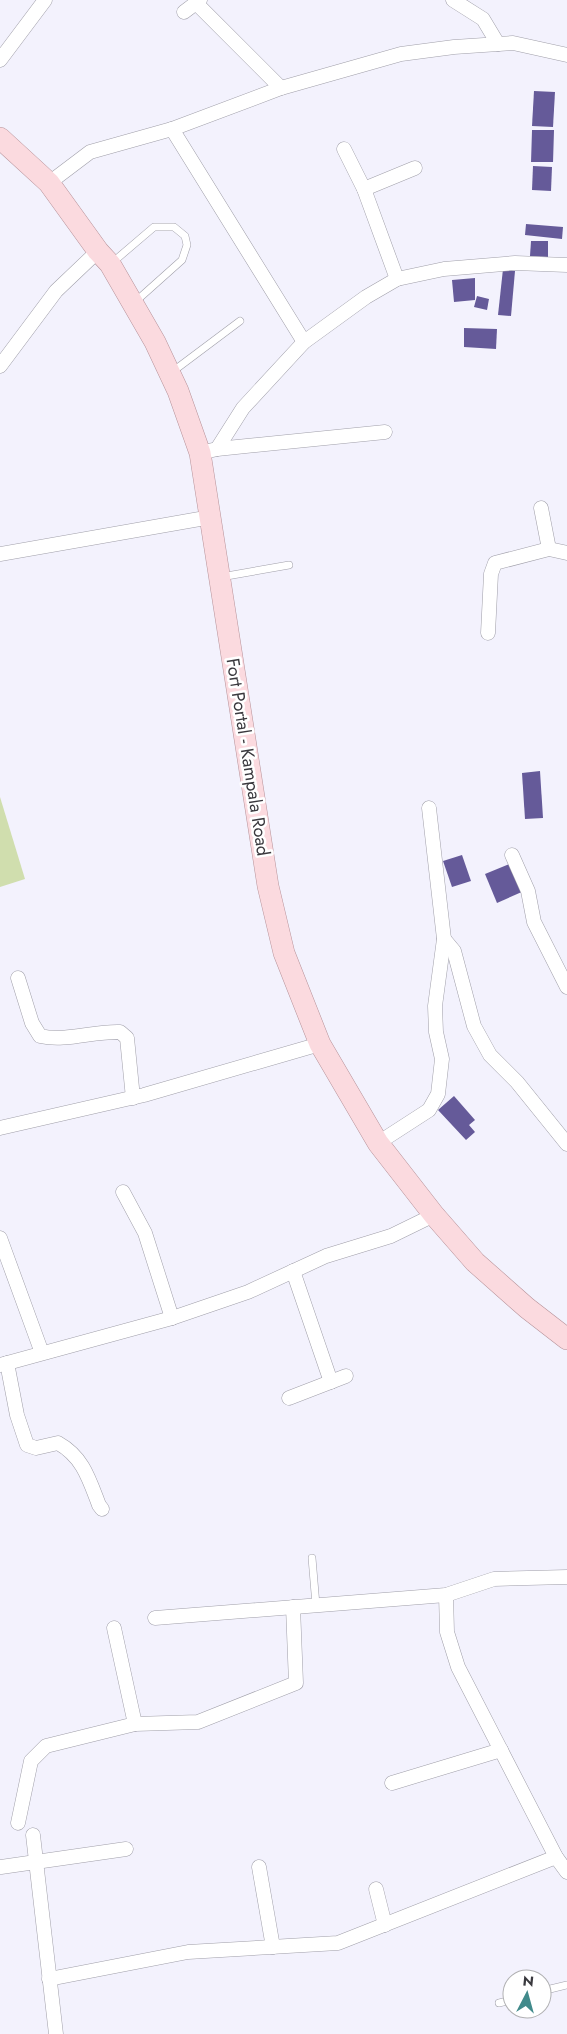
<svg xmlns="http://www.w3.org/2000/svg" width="567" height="2034" font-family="Jost,sans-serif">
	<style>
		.green { fill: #d0deae }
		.building { fill: #655a99 }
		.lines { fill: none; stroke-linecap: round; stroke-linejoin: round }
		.lane-casing { stroke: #a09fa9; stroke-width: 8 }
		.street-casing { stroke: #a09fa9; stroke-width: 15 }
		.primary-casing { stroke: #b69299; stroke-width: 22 }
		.lane { stroke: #fff; stroke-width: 7 }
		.street { stroke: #fff; stroke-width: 14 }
		.primary { stroke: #fbdadf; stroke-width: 21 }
		.labels { text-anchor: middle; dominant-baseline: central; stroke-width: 5; stroke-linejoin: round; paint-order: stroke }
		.street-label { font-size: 18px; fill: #3a393e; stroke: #fff }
	</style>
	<rect width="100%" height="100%" fill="#f3f2fd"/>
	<polygon class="green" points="0,797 25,879 0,887"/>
	<g class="building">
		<polygon points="534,91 555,92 553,127 532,126"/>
		<polygon points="532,130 554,130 553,162 531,162"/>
		<polygon points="533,166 552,167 551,191 532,190"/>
		<polygon points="526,224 563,227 562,239 525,235"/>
		<polygon points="531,241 548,241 548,257 530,256"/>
		<polygon points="503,269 515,271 511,316 498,315"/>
		<polygon points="475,278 475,300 454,302 452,280"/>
		<polygon points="477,296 489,299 487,310 474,307"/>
		<polygon points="464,328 497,329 496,349 464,347"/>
		<polygon points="540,771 543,818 525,819 522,773"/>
		<polygon points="462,855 471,881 452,887 443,861"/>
		<polygon points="512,863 524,891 497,903 485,874"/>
		<polygon points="454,1096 475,1120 469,1125 475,1132 466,1140 438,1110"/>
	</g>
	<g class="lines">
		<defs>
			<g id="lane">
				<polyline points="113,262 154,227 174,227 185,236 187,245 182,260 135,302"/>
				<polyline points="172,372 240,321"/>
				<polyline points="221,577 289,565"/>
				<polyline points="312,1558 316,1605"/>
				<polyline points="542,1991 567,1985"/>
				<polyline points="499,2003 512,2000"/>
			</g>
			<g id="street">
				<polyline points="453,0 483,19 498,44"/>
				<polyline points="196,3 281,88"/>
				<polyline points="184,12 200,0"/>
				<polyline points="0,60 45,0"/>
				<polyline points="172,129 304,342"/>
				<polyline points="344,149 364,189 397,279"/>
				<polyline points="49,183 90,152 172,129 281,88 401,54 454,47 513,43 567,55"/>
				<polyline points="364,189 415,168"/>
				<polyline points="0,366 56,291 98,251"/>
				<polyline points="217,449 385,432"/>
				<polyline points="200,453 217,449 243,408 304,342 366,297 397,279 444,269 515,263 567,265"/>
				<polyline points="541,508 549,549"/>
				<polyline points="0,554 211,517"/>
				<polyline points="488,633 491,574 495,563 549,549 567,553"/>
				<polyline points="512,855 528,891 534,922 567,987"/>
				<polyline points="444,939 454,951 474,1026 490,1055 517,1082 567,1144"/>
				<path d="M18,978L32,1023L40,1036C66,1042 93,1031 120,1032L127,1038L133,1098"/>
				<polyline points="0,1128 144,1095 320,1044"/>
				<polyline points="378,1143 429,1110 438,1094 442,1059 436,1032 435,1006 444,939 429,808"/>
				<polyline points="123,1192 145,1233 172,1318"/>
				<polyline points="0,1238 42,1353"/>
				<polyline points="293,1271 331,1382"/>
				<path d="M7,1363L17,1415L27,1445L36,1448L58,1443C83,1457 89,1479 99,1505L102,1509"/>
				<polyline points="0,1365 172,1318 248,1292 326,1256 391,1236 434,1215"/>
				<polyline points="289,1398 346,1376"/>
				<polyline points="446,1595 447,1632 458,1667 556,1857 567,1872"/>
				<polyline points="155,1618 446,1595 494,1579 567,1577"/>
				<polyline points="114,1628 135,1724"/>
				<polyline points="392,1783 501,1750"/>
				<polyline points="18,1823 31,1761 46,1746 135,1724 198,1722 296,1683 293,1607"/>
				<polyline points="33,1835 56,2034"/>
				<polyline points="1,1867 126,1849"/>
				<polyline points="259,1867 273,1947"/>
				<polyline points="376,1889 385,1925"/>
				<polyline points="49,1979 188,1952 338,1943 556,1857"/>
			</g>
			<polyline id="primary" points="0,138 49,183 98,251 110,264 155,342 178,391 200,453 268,886 284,953 320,1044 378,1143 434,1215 475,1262 527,1308 567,1339"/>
		</defs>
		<use href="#lane" class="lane-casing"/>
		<use href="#street" class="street-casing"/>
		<use href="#primary" class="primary-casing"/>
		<use href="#lane" class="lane"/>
		<use href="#street" class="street"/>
		<use href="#primary" class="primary"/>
	</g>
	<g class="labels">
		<g class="street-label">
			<text transform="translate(248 757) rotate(81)">Fort Portal - Kampala Road</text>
		</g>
	</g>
	<g transform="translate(527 1994) rotate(6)"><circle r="24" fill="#ffffff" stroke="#b0b0b2"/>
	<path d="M0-4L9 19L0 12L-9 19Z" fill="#418a8b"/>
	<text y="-8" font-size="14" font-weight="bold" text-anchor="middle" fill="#3a393e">N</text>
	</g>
</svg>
